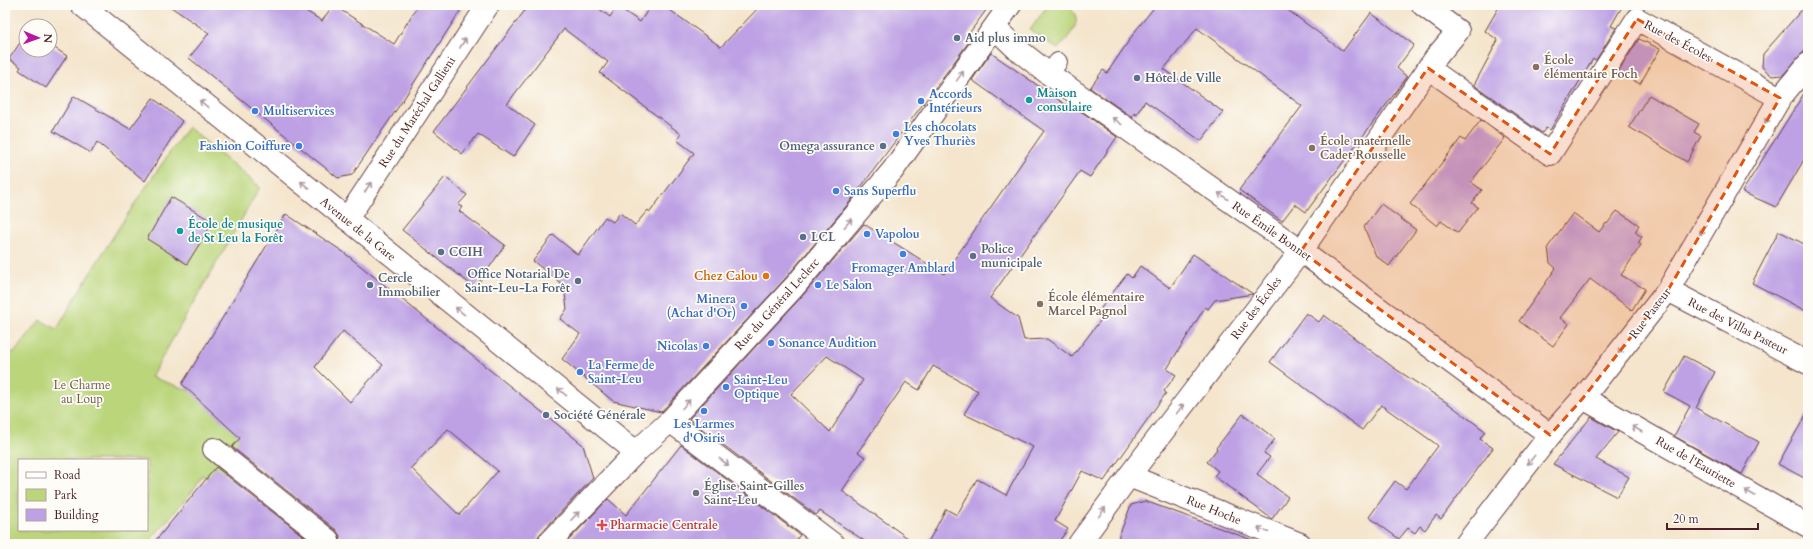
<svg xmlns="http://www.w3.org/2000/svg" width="1813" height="549" font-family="Cardo,serif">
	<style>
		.green { fill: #bad57a; stroke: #827a52; fill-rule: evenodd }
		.building { fill: #bda1e4; fill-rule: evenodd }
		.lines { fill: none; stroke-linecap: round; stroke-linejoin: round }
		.service-casing { stroke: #643d43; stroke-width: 20 }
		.pedestrian-casing { stroke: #643d43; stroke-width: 24 }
		.minor-casing { stroke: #643d43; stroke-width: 24 }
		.tertiary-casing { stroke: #643d43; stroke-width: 24 }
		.service { stroke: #fff; stroke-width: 18 }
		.pedestrian { stroke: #fff; stroke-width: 22 }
		.minor { stroke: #fff; stroke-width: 22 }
		.tertiary { stroke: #fff; stroke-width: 22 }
		.oneway { stroke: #ae9aa0 }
		.marked { fill: #e0560e; fill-opacity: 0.2; stroke: #e0560e; stroke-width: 3; stroke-dasharray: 8 5; stroke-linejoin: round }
		.service-dot { fill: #5c6f8a; stroke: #fdfcf7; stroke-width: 1.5 }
		.education-dot { fill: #8d6e63; stroke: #fdfcf7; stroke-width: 1.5 }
		.culture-dot { fill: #0f9aa8; stroke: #fdfcf7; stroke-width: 1.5 }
		.shop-dot { fill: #3f7fe0; stroke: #fdfcf7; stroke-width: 1.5 }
		.food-dot { fill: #e8710a; stroke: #fdfcf7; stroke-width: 1.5 }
		.worship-dot { fill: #6b7280; stroke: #fdfcf7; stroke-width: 1.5 }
		.health-dot { fill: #e0444e; stroke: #fdfcf7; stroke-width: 1.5 }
		.labels { text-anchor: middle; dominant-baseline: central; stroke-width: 3.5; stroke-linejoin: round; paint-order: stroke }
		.service-label { font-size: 12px; font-weight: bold; fill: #4e5e75; stroke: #fdfcf7; text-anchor: start }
		.street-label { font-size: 12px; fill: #4a1f2b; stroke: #fdfcf7 }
		.education-label { font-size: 12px; font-weight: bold; fill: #785e54; stroke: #fdfcf7; text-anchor: start }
		.culture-label { font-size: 12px; font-weight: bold; fill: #0d838f; stroke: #fdfcf7; text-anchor: start }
		.shop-label { font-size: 12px; font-weight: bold; fill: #366cbe; stroke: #fdfcf7; text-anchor: start }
		.food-label { font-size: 12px; font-weight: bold; fill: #c56008; stroke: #fdfcf7; text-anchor: end }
		.park-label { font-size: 12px; fill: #6c5643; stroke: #fdfcf7 }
		.worship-label { font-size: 12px; font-weight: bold; fill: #5b616d; stroke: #fdfcf7; text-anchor: start }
		.health-label { font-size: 12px; font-weight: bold; fill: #be3a42; stroke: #fdfcf7; text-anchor: start }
	</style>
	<rect width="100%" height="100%" fill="#fdfcf7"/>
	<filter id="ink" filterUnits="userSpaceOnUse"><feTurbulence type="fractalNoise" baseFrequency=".025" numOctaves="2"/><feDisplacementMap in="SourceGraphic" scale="8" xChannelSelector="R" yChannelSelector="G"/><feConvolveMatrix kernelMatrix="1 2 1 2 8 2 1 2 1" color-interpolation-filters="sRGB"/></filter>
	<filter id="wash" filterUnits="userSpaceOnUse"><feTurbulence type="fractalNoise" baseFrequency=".012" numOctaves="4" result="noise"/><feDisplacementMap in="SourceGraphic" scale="16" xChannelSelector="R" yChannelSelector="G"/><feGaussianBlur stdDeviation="0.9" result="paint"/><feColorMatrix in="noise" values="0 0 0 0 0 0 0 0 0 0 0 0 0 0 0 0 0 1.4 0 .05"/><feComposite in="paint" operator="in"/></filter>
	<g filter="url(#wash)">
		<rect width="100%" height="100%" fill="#f4e5cc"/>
		<g class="green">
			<path d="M1048,5H1068C1070,8 1072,10 1074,13C1082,25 1065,40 1058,49L1030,30Z"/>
			<path d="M188,127L260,187L151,377L214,399L243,430L219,485L202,475L196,487L147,544H5V348L14,353L40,320L57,329C97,259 141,192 188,127ZM19,460H147V530H19Z"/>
		</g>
		<g id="blocks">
			<g class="building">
				<polygon points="168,5 296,5 322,21 333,5 394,44 418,5 464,5 401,103 352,175 338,178 189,58 209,33"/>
				<polygon points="529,5 594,5 610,17 617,6 640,22 651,5 663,5 721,47 761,5 990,5 967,36 971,39 952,65 849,203 785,279 661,412 613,401 562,359 580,334 560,319 567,309 564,286 533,261 553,235 578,255 605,217 613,222 620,213 635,225 648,210 650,212 694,153 677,140 681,134 600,73 608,62 564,29 507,104 535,125 513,157 478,134 462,154 434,131"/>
				<polygon points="1156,5 1281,5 1343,51 1371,13 1414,45 1397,68 1407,77 1306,212 1295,204 1282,221 1239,190 1302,106 1197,28 1164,69 1223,112 1201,141 1145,101 1136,115 1134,113 1132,117 1090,88 1103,70 1107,73 1136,30"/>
				<polygon points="1500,5 1623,5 1611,26 1616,28 1596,60 1593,59 1550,130 1546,128 1542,133 1474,85 1498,40 1485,31"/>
				<polygon points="1806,5 1808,5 1808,47 1783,75 1772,76 1762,67 1763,54"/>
				<polygon points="26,34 26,50 50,50 50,45 67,56 46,88 19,70 21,67 9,59"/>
				<polygon points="1639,39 1660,49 1640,84 1618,72"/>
				<path d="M991,53L1066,105L1068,103L1075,107L1117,137L1090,177L1080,171L990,298L1018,318L1024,340L1047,339L1072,357L1107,312L1101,308L1127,274L1132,278L1140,266L1170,288L1193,254L1253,294L1215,300L1208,309L1205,307L1167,369L1176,375L1164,391L1166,393L1104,481L1082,471L1055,521L1068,529L1057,544H927L946,509L957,515L977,479L1006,495L1033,447L964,414L978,391L933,366L919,390L906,382L858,452L865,457L842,491L916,544H869L820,511L816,515L689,419L803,295L864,224L944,274L1044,131L972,80ZM827,356L863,380L830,432L791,394Z"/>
				<polygon points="1808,87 1808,153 1776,207 1742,192"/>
				<polygon points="1649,95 1699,124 1694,132 1701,136 1687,162 1629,127"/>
				<polygon points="74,96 130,129 153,98 182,121 145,181 97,142 91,153 53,131"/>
				<polygon points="1481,120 1505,138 1471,182 1482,190 1472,203 1478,207 1458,233 1441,221 1437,226 1410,204 1461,138 1465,141"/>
				<polygon points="445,177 467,195 458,205 462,207 459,211 505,245 475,288 402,230"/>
				<polygon points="171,197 213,222 187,264 147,239"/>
				<polygon points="1381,204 1416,230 1389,266 1376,256 1364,227"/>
				<polygon points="1617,211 1639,225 1635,232 1642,237 1638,243 1641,245 1621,275 1645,289 1632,310 1590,279 1560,318 1569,324 1553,346 1519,321 1556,268 1550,263 1548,247 1573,213 1599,232 1606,223 1607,224"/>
				<path d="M286,214L342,251L583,445L593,478L539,535L536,544H339L340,536L336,530L232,447L240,438L182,384ZM343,331L383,365L350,402L315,367ZM448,429L498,471L459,515L411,468Z"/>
				<polygon points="1779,231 1808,246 1808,312 1752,283"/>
				<polygon points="1306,313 1319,322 1324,315 1394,368 1449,404 1485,431 1480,439 1493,448 1441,519 1436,515 1425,530 1420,526 1415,533 1408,528 1399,539 1369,517 1395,481 1406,489 1438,446 1436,444 1381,405 1362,430 1270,362"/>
				<polygon points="1684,356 1715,372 1696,408 1759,442 1742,474 1674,436 1690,406 1664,392"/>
				<polygon points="1808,411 1808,480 1778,464"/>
				<polygon points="1243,414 1275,439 1264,453 1270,457 1257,474 1288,497 1272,519 1214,476 1218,471 1207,462 1217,449 1216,448"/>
				<polygon points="1591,417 1618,432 1596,459 1629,477 1617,497 1553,464"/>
				<polygon points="681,445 800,535 793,544 565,544 608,499 626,515"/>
				<polygon points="216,467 313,544 153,544"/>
				<polygon points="1145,501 1255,541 1255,544 1116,544 1131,505"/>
			</g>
		</g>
	</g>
	<g filter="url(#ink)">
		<use href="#blocks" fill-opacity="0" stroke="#643d43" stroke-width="1"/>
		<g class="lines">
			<defs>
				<polyline id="service" points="1049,74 1058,62"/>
				<g id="pedestrian">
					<polyline points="1423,5 1458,31 1437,56"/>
					<polyline points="1428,68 1550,154 1637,19"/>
					<polyline points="214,449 328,540"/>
				</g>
				<g id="minor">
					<polyline points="82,5 636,452"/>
					<polyline points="1637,19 1780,98"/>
					<polyline points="995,28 1017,49 1049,74 1301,251 1550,435"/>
					<polyline points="347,219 488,5"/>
					<polyline points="1668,290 1808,363"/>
					<polyline points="1583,398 1808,526"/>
					<polyline points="670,421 833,544"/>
					<polyline points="1129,476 1300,544"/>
					<polyline points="1079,544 1129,476 1301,251 1437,56"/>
					<polyline points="1466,544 1550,435 1583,398 1668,290 1780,98 1808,64"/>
				</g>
				<polyline id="tertiary" points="548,544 636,452 670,421 794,287 893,170 1010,5"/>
			</defs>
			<use href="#service" class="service-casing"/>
			<use href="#pedestrian" class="pedestrian-casing"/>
			<use href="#minor" class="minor-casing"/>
			<use href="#tertiary" class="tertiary-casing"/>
			<use href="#service" class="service"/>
			<use href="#pedestrian" class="pedestrian"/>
			<use href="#minor" class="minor"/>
			<use href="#tertiary" class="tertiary"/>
		</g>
		<defs><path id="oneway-shaft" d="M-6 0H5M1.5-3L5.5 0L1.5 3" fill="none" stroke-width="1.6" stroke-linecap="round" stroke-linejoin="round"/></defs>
		<g class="oneway">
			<use href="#oneway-shaft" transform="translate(463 43) rotate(-57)"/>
			<use href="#oneway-shaft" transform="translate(960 76) rotate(-55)"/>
			<use href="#oneway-shaft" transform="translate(204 104) rotate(-141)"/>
			<use href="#oneway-shaft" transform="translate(1768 118) rotate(121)"/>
			<use href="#oneway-shaft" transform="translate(1117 121) rotate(-144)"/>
			<use href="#oneway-shaft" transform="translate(305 185) rotate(-141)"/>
			<use href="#oneway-shaft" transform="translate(368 187) rotate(-57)"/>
			<use href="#oneway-shaft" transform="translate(1223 196) rotate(-145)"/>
			<use href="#oneway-shaft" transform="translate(848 223) rotate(-50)"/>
			<use href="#oneway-shaft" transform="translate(1703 230) rotate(120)"/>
			<use href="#oneway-shaft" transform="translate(460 311) rotate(-141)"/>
			<use href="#oneway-shaft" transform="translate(1622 349) rotate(128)"/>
			<use href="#oneway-shaft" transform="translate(562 392) rotate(-141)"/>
			<use href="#oneway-shaft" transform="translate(686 404) rotate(-48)"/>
			<use href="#oneway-shaft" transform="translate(1180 409) rotate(-53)"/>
			<use href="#oneway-shaft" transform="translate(1637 429) rotate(-150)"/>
			<use href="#oneway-shaft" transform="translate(1531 460) rotate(128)"/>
			<use href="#oneway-shaft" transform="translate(724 462) rotate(37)"/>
			<use href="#oneway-shaft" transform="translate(1750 493) rotate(-150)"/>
			<use href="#oneway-shaft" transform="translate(1102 512) rotate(-54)"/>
			<use href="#oneway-shaft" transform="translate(575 516) rotate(-46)"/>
			<use href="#oneway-shaft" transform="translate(1263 530) rotate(-158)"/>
		</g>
	</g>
	<path class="marked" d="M1637,19L1780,98L1668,290L1583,398L1550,435L1301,251L1428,68L1550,154Z"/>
	<g class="service-dot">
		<circle cx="957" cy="38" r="4"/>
		<circle cx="1137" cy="78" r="4"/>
		<circle cx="883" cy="146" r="4"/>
		<circle cx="803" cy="237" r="4"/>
		<circle cx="441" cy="252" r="4"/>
		<circle cx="973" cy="256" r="4"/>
		<circle cx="578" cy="281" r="4"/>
		<circle cx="370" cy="285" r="4"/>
		<circle cx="546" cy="415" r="4"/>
	</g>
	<g class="education-dot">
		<circle cx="1536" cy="67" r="4"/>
		<circle cx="1312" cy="148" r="4"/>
		<circle cx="1040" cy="304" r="4"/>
	</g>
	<g class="culture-dot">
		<circle cx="1029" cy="100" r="4"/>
		<circle cx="180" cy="231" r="4"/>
	</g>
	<g class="shop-dot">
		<circle cx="921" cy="101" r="4"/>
		<circle cx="255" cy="111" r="4"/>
		<circle cx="896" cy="134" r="4"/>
		<circle cx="299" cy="146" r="4"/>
		<circle cx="836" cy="191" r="4"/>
		<circle cx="867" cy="234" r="4"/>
		<circle cx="903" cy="254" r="4"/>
		<circle cx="818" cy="285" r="4"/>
		<circle cx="744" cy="306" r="4"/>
		<circle cx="771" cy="343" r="4"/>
		<circle cx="706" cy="346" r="4"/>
		<circle cx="580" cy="372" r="4"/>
		<circle cx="726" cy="387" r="4"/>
		<circle cx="704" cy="411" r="4"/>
	</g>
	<circle class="food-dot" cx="766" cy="276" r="4"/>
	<circle class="worship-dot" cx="696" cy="493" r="4"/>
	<path class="health-dot" d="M600 519h4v4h4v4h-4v4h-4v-4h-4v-4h4z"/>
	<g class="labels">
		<g class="service-label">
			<text x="965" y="38">Aid plus immo</text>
			<text x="1145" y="78">Hôtel de Ville</text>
			<text x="875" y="146" text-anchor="end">Omega assurance</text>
			<text x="811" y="237">LCL</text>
			<text x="981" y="249">Police<tspan x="981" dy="14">municipale</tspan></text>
			<text x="449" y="252">CCIH</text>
			<text x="570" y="274" text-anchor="end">Office Notarial De<tspan x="570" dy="14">Saint-Leu-La Forêt</tspan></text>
			<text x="378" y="278">Cercle<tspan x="378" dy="14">Immobilier</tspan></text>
			<text x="554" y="415">Société Générale</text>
		</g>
		<g class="street-label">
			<text transform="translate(1678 41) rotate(28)">Rue des Écoles</text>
			<text transform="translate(417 112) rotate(-57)">Rue du Maréchal Gallieni</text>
			<text transform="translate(358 229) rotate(39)">Avenue de la Gare</text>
			<text transform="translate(1272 231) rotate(35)">Rue Émile Bonnet</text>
			<text transform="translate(777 304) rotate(-48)">Rue du Général Leclerc</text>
			<text transform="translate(1256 308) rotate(-53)">Rue des Écoles</text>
			<text transform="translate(1650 313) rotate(-53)">Rue Pasteur</text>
			<text transform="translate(1738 326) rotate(27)">Rue des Villas Pasteur</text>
			<text transform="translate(1696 462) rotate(30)">Rue de l'Eauriette</text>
			<text transform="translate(1214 510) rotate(22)">Rue Hoche</text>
		</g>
		<g class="education-label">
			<text x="1544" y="60">École<tspan x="1544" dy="14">élémentaire Foch</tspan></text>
			<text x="1320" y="141">École maternelle<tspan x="1320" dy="14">Cadet Rousselle</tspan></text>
			<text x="1048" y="297">École élémentaire<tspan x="1048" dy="14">Marcel Pagnol</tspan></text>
		</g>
		<g class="culture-label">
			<text x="1037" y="93">Maison<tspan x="1037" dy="14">consulaire</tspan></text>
			<text x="188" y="224">École de musique<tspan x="188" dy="14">de St Leu la Forêt</tspan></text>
		</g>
		<g class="shop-label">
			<text x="929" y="94">Accords<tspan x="929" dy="14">Intérieurs</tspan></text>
			<text x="263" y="111">Multiservices</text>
			<text x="904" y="127">Les chocolats<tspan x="904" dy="14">Yves Thuriès</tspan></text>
			<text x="291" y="146" text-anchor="end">Fashion Coiffure</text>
			<text x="844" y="191">Sans Superflu</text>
			<text x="875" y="234">Vapolou</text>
			<text x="903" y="268" text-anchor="middle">Fromager Amblard</text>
			<text x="826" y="285">Le Salon</text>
			<text x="736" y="299" text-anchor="end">Minera<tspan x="736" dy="14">(Achat d'Or)</tspan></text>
			<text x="779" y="343">Sonance Audition</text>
			<text x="698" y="346" text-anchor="end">Nicolas</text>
			<text x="588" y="365">La Ferme de<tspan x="588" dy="14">Saint-Leu</tspan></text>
			<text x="734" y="380">Saint-Leu<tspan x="734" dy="14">Optique</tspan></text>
			<text x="704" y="424" text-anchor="middle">Les Larmes<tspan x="704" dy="14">d'Osiris</tspan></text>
		</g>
		<g class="food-label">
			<text x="758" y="276">Chez Calou</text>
		</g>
		<g class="park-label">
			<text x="82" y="385">Le Charme<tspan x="82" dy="14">au Loup</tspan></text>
		</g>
		<g class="worship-label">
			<text x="704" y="486">Église Saint-Gilles<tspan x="704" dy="14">Saint-Leu</tspan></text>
		</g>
		<g class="health-label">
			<text x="610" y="525">Pharmacie Centrale</text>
		</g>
	</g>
	<rect width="1813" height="549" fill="none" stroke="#fdfcf7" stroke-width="20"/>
	<rect x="18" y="459" width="130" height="72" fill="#fdfcf7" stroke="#b5a4a5"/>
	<rect x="26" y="472" width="20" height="6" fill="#ffffff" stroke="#b5a4a5"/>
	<text x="54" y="479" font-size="12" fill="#4a1f2b">Road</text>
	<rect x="26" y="489" width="20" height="12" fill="#bad57a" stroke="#b5a4a5"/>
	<text x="54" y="499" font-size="12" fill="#4a1f2b">Park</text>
	<rect x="26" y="509" width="20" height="12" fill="#bda1e4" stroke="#b5a4a5"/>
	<text x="54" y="519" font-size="12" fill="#4a1f2b">Building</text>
	<g transform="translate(38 38) rotate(92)"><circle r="19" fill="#fdfcf7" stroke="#b5a4a5"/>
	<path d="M0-3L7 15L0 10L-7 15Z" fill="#b5179e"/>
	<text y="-6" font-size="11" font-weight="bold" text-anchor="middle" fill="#4a1f2b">N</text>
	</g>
	<path d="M1667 523v6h91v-6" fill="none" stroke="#4a1f2b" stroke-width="2"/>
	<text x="1673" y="523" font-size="12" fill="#4a1f2b" stroke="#fdfcf7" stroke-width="3" paint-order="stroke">20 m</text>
</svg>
